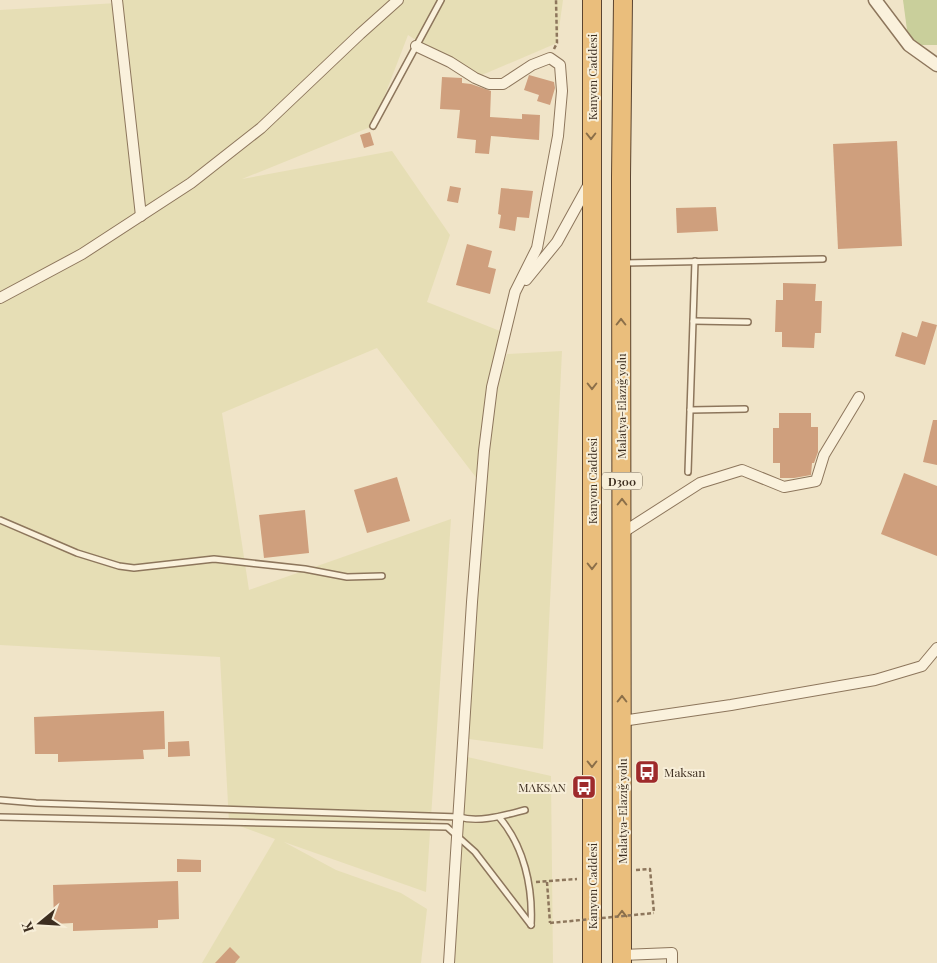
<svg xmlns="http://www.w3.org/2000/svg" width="937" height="963" font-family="'Playfair Display',serif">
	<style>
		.farmland { fill: #e6deb5 }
		.green { fill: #c9cf9b }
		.building { fill: #cf9f7d }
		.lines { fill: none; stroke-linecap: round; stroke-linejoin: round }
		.service-casing { stroke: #8d765c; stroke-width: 8 }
		.minor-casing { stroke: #8d765c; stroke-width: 12 }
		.tertiary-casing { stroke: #8d765c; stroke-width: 15 }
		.trunk-casing { stroke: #5b4430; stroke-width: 20 }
		.path { stroke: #8d765c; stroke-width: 2.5; stroke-dasharray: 4 2.5; stroke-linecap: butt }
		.service { stroke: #faf1dc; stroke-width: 5 }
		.minor { stroke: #faf1dc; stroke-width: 10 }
		.tertiary { stroke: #faf1dc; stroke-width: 12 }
		.trunk { stroke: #eabe7c; stroke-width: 18 }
		.path-bridge { stroke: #8d765c; stroke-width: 2.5; stroke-dasharray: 4 2.5; stroke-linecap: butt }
		.oneway { stroke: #8b6f49 }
		.labels { text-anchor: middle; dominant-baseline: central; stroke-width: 4; stroke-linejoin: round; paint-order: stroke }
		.shield { fill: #f7eed8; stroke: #756857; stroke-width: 1 }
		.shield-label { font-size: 11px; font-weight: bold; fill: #3d2e20 }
		.street-label { font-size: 12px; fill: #3d2e20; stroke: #f7eed8 }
		.poi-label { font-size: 12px; fill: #3d2e20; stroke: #f7eed8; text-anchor: start }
	</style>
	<rect width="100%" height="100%" fill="#f0e4c8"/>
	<g class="farmland">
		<polygon points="117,0 563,0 557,43 475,78 408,35 373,126 242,179 392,151 450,235 427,302 505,333 497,386 507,354 562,351 543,749 469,739 479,561 494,410 481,484 377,348 222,413 249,590 451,519 426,892 284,842 336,870 401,893 427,909 421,963 202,963 275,839 229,822 220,657 0,645 0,10 117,3"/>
		<polygon points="463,756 551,776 553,963 445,963"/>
	</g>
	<polygon class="green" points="903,0 937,0 937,45 909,45"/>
	<g class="building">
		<polygon points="529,75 554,82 555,88 550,105 537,101 539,95 524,90"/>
		<polygon points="442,77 462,78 462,83 471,84 491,91 490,117 522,119 522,114 540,115 539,140 491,136 489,154 475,153 476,140 457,138 460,110 440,109"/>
		<polygon points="370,132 374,145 364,148 360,135"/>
		<polygon points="897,141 902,246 838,249 833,144"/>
		<polygon points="450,186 461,188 458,203 447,201"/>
		<polygon points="501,188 533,191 529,218 517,217 515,231 499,228 501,215 498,214"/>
		<polygon points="716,207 718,231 677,233 676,208"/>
		<polygon points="467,244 492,251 488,267 496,269 490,294 456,285"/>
		<polygon points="783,283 816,284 815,301 822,301 821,333 815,333 814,348 782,347 782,332 775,332 776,300 783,300"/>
		<polygon points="922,321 937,325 925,365 895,356 902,332 917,337"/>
		<polygon points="779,413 811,413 811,427 818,427 818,452 814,463 812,463 811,475 794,478 780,478 780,463 773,463 773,428 779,428"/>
		<polygon points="933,420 937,420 937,465 923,462"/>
		<polygon points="904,473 937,486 937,556 881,534"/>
		<polygon points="397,477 410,521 367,533 354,490"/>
		<polygon points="305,510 309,553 264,558 259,515"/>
		<polygon points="164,711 165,749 143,750 144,759 58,762 58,754 35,754 34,717"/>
		<polygon points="189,741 190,756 168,757 168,742"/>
		<polygon points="177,859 201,860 201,872 177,872"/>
		<polygon points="178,881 179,919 158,920 158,928 73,931 73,923 54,924 53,885"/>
		<polygon points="230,947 240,957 235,963 215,963"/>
	</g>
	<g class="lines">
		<defs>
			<g id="service">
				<polyline points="373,126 441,0"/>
				<polyline points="624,263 823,259"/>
				<polyline points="693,321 748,322"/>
				<polyline points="690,410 745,409"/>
				<polyline points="688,472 695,261"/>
				<polyline points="0,520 77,553 119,566 134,568 214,559 305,569 347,577 382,576"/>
				<path d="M0,800L36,803L459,817C480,823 505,815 525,810"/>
				<polyline points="0,817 447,827 475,852 531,925"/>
				<path d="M499,817C524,846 533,887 531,925"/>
			</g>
			<g id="minor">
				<polyline points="117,0 141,216"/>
				<polyline points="416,46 450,62 475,78 489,84 503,84 532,65 550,58 560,65 562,91 558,136 537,248 515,292 492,387 484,451 472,602 449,963"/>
				<polyline points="526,280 557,242 589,184"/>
				<polyline points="0,298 82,254 191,183 261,128 360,34 398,0"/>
				<polyline points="622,533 700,483 742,470 784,487 816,481 824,455 859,397"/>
				<polyline points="622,721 731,705 875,680 922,666 937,648"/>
				<polyline points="622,955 672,953 672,963"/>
			</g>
			<polyline id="tertiary" points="875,0 909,45 937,65"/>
			<g id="trunk">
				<polyline points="592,0 592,963"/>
				<polyline points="622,963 621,177 623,0"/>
			</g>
		</defs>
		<use href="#service" class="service-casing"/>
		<use href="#minor" class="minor-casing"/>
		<use href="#tertiary" class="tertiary-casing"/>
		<use href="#trunk" class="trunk-casing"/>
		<g class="path">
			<polyline points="554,49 557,43 556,0"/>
			<polyline points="636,870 650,869 654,913"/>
			<polyline points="536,882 577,879"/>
			<polyline points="547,882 550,923"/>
		</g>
		<use href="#service" class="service"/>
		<use href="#minor" class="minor"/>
		<use href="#tertiary" class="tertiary"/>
		<use href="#trunk" class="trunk"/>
		<polyline class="path-bridge" points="550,923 654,913"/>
	</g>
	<defs><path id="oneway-chevron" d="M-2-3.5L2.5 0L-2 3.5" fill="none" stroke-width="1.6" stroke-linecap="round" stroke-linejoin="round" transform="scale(1.25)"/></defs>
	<g class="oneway">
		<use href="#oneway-chevron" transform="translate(591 136) rotate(90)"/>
		<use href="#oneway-chevron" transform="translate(621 322) rotate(-90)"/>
		<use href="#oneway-chevron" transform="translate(592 386) rotate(90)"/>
		<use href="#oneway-chevron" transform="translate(622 502) rotate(-90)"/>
		<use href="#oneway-chevron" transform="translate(592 566) rotate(90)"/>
		<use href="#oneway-chevron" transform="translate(622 699) rotate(-90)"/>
		<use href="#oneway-chevron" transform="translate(592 764) rotate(90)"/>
		<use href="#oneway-chevron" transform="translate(622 914) rotate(-90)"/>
	</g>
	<defs>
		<symbol id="bus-square" viewBox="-11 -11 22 22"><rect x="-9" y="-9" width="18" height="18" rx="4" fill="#9e2a2b" stroke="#f7eed8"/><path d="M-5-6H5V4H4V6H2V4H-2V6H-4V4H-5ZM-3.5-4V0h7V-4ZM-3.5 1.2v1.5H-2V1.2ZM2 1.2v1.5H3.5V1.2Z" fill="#fff"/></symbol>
	</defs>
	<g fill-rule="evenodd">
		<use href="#bus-square" x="633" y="758" width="28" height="28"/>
		<use href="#bus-square" x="570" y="773" width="28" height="28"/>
	</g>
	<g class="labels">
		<rect class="shield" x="602" y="472.5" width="40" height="17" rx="4"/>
		<g class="shield-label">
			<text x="622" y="481">D300</text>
		</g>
		<g class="street-label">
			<text transform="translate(592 77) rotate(-90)">Kanyon Caddesi</text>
			<text transform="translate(621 406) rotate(-90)">Malatya-Elazığ yolu</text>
			<text transform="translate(592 481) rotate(-90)">Kanyon Caddesi</text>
			<text transform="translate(622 811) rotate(-90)">Malatya-Elazığ yolu</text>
			<text transform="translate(592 886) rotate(-90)">Kanyon Caddesi</text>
		</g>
		<g class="poi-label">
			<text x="664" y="772">Maksan</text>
			<text x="566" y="787" text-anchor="end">MAKSAN</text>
		</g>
	</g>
	<g transform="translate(40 923) rotate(252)" stroke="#f7eed8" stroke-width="4" paint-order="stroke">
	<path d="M0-4L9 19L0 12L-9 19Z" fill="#3d2e20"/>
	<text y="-8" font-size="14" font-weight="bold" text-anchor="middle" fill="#3d2e20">K</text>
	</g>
</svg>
